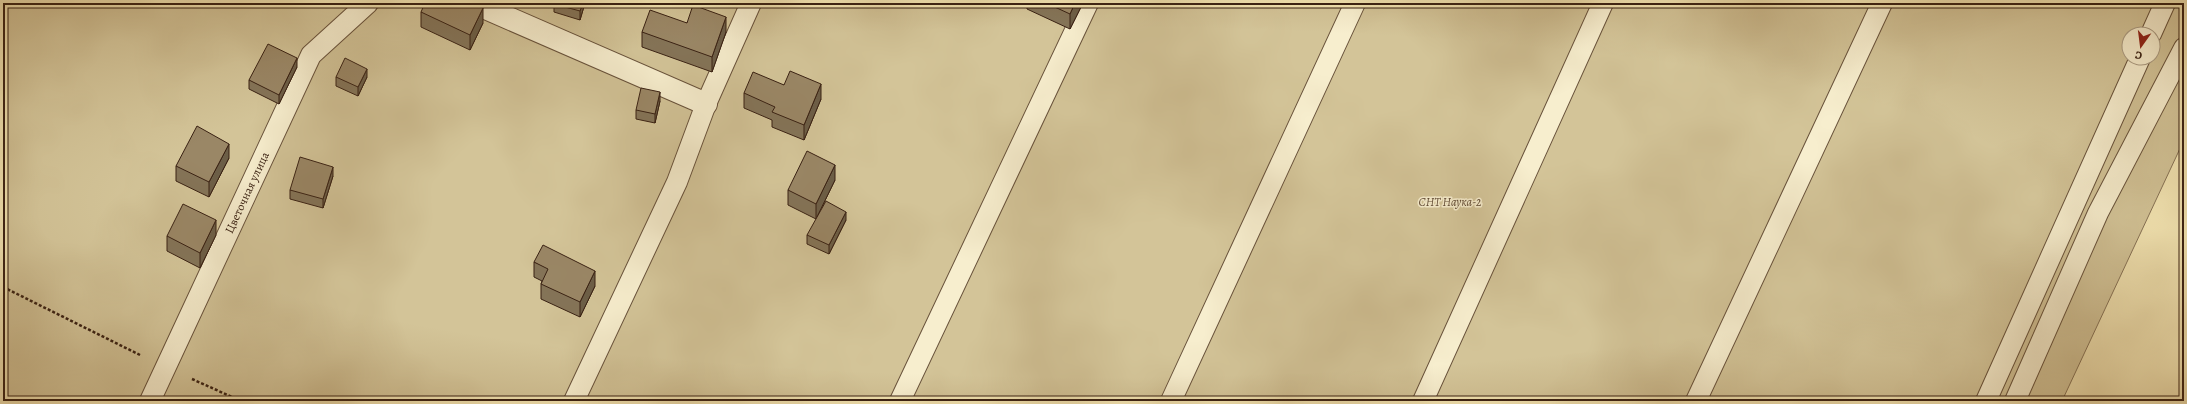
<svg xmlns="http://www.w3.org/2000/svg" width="2187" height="404" font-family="Alegreya,serif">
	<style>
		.green { fill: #d3c498; stroke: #867256; fill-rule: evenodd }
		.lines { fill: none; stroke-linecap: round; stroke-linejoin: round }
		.lane-casing { stroke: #68523b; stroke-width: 22 }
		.street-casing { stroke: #68523b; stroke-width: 24 }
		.path { stroke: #392113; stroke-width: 2.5; stroke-dasharray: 3 2; stroke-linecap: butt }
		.lane { stroke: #f7eece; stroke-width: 20 }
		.street { stroke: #f7eece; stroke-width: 22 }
		.wall { fill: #847458; stroke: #392113 }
		.shaded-wall { fill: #6c5e47; stroke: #392113 }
		.building { fill: #9a8766; stroke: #392113 }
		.labels { text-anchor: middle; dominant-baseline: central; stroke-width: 3; stroke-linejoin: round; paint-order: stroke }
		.street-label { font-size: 12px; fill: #392113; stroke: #f7eece }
		.park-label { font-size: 12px; font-style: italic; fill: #604a34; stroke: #f7eece }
	</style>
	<rect width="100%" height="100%" fill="#f3e5b3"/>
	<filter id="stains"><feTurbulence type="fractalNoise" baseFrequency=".005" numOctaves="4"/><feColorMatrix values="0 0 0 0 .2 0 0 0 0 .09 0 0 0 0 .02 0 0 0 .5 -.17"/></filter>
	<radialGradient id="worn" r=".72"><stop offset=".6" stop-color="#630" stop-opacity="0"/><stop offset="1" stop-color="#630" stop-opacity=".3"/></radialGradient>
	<path class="green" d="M3,3H2184V140L2062,401H3ZM2129,34H2153V58H2129Z"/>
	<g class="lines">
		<defs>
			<g id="lane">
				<polyline points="2151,34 2165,3"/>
				<path id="s1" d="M150,401L311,55L368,3"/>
				<polyline points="574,401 677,182 706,104 751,3"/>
				<polyline points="900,401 1088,3"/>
				<polyline points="1171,401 1355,3"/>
				<polyline points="1423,401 1603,3"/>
				<polyline points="1696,401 1882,3"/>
				<polyline points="1986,401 2140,58"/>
				<polyline points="2015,401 2098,213 2184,48"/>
			</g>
			<polyline id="street" points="474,3 706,104"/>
		</defs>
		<use href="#lane" class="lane-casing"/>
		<use href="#street" class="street-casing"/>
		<g class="path">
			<polyline points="3,287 140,355"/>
			<polyline points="192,379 241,401"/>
		</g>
		<use href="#lane" class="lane"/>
		<use href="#street" class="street"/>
	</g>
	<g class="wall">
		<polygon points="554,3 585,3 580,20 554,12"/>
		<polygon points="1027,3 1083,3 1070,29 1027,9"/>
		<polygon points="421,12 483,23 470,50 421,27"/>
		<polygon points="687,23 726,32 712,72 642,47 642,32"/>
		<polygon points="297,67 279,104 249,89 249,80"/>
		<polygon points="336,77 367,77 358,96 336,86"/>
		<polygon points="784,85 821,99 804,140 772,127 772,120 744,108 744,93"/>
		<polygon points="660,101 655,123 636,119 636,110"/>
		<polygon points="229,158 209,197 176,181 176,166"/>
		<polygon points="333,176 323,208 290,199 290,190"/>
		<polygon points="835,180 816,219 788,205 788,190"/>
		<polygon points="846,220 829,254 807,244 807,235"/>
		<polygon points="216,235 200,268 167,251 167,236"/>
		<polygon points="534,262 595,286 580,317 541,299 541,284 542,281 534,277"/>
	</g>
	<g class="shaded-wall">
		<polygon points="583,3 585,3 580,20 580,11"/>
		<polygon points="1075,3 1083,3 1070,29 1070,14"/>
		<polygon points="483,8 483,23 470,50 470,35"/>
		<polygon points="726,17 726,32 712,72 712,57"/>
		<polygon points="297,58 297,67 279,104 279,95"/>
		<polygon points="367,69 367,77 358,96 358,87"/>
		<polygon points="821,84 821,99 804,140 804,125"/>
		<polygon points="660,92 660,101 655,123 655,114"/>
		<polygon points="229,144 229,158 209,197 209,182"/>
		<polygon points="835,165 835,180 816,219 816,204"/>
		<polygon points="333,167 333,176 323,208 323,199"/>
		<polygon points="846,212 846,220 829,254 829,245"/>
		<polygon points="216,220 216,235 200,268 200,253"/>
		<polygon points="595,271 595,286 580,317 580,302"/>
	</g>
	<g class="building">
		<polygon points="425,3 472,3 483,8 470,35 421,12"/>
		<polygon points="554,3 583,3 580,11 554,4"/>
		<polygon points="1046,3 1075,3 1070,14"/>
		<polygon points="693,5 726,17 712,57 642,32 650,10 687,23"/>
		<polygon points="268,44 297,58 279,95 249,80"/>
		<polygon points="345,58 367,69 358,87 336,77"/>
		<polygon points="790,71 821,84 804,125 772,112 775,107 744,93 753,72 784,85"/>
		<polygon points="641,88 660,92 655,114 636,110"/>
		<polygon points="197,126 229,144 209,182 176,166"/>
		<polygon points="807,151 835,165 816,204 788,190"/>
		<polygon points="300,157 333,167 323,199 290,190"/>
		<polygon points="826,201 846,212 829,245 807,235"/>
		<polygon points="183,204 216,220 200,253 167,236"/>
		<polygon points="543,245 595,271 580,302 541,284 548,269 534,262"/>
	</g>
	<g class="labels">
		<g class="street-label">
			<text stroke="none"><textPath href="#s1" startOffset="230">Цветочная улица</textPath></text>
		</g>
		<g class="park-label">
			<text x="1450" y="202">СНТ Наука-2</text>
		</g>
	</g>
	<rect width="2187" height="404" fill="none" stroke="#f3e5b3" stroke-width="16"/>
	<rect x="4" y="4" width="2179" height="396" fill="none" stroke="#392113" stroke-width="2"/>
	<rect x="8" y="8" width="2171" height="388" fill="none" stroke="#392113"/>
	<g transform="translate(2141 46) rotate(194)"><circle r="19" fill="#f7eece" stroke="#ab9c83"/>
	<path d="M0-3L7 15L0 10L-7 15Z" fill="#8f2418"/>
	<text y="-6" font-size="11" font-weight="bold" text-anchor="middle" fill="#392113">С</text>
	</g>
	<rect width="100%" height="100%" filter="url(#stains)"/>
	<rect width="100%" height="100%" fill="url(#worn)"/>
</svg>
